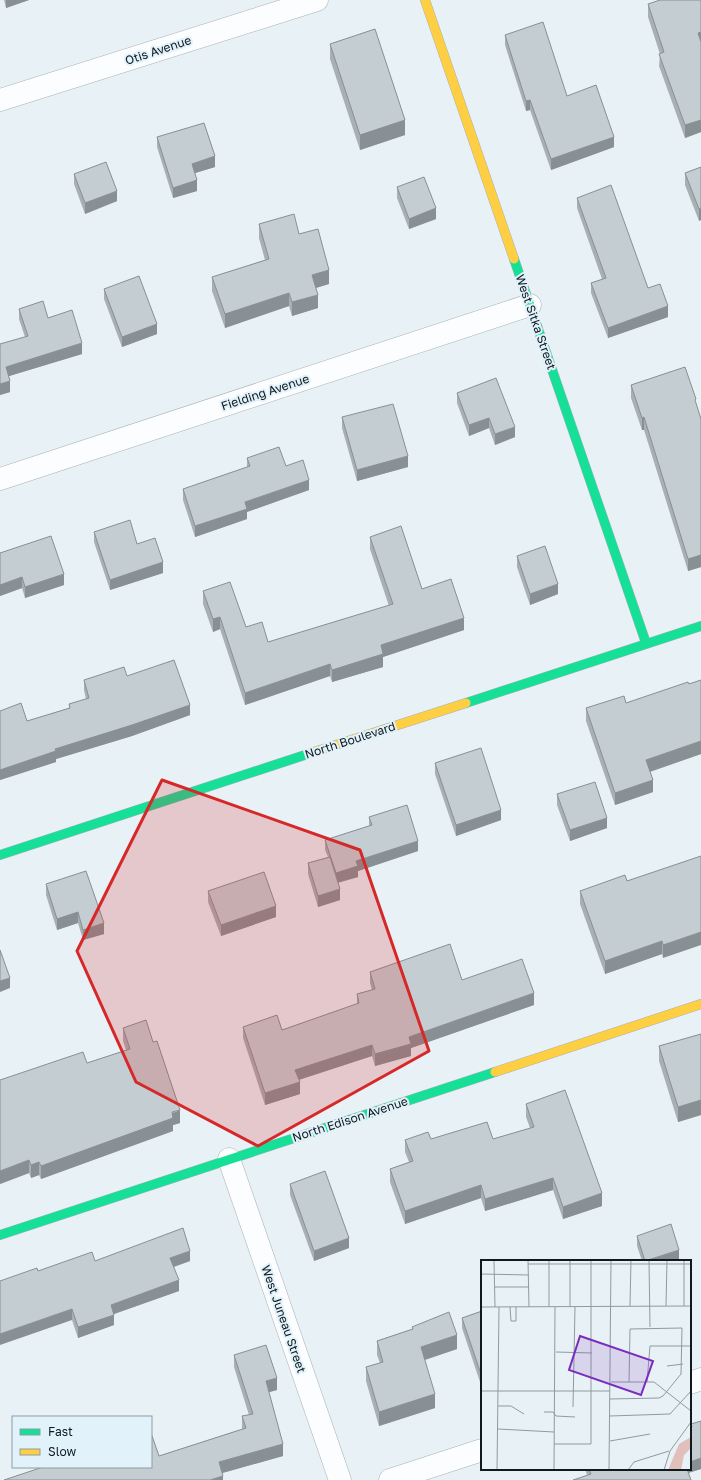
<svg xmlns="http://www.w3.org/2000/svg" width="701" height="1480" font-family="'Golos Text',sans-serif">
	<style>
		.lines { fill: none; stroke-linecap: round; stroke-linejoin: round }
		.street-casing { stroke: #a8b1b6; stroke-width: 23 }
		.fast-casing { stroke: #a8b1b6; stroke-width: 10 }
		.slow-casing { stroke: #a8b1b6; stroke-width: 10 }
		.street { stroke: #fcfdfe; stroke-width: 22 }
		.fast { stroke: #16e098; stroke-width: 9 }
		.slow { stroke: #ffcf43; stroke-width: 9 }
		.wall { fill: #a9b0b5 }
		.shaded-wall { fill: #899093 }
		.building { fill: #c4cdd2; stroke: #899093 }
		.marked { fill: #d62828; fill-opacity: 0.2; stroke: #d62828; stroke-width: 3; stroke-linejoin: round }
		.labels { text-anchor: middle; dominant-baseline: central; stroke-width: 4; stroke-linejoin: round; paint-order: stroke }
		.street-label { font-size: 12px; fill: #0f191e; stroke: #e2f2fb }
		.inset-road { fill: none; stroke: #919b9f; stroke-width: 1 }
		.view { fill: #7b2cbf; fill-opacity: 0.15; stroke: #7b2cbf; stroke-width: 2 }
		.inset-edge { fill: none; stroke: #0f191e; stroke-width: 2 }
	</style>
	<rect width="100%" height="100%" fill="#e8f1f5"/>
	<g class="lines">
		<defs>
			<g id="street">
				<polyline points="0,100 317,0"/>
				<polyline points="0,479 530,305"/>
				<polyline points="229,1159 340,1480"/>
				<polyline points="690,1383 701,1379"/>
				<polyline points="390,1480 482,1450"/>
			</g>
			<g id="fast">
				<polyline points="514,259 646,643"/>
				<polyline points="466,703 701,626"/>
				<polyline points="0,855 314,752"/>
				<polyline points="0,1235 495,1072"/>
			</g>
			<g id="slow">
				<polyline points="425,0 514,259"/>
				<polyline points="314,752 466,703"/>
				<polyline points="495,1072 701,1004"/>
			</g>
		</defs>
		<use href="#street" class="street-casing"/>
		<use href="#fast" class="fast-casing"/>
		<use href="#slow" class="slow-casing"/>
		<use href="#street" class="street"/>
		<use href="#fast" class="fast"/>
		<use href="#slow" class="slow"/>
	</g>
	<g class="wall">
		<polygon points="4,0 29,0 6,8"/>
		<polygon points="701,0 701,132 685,138 659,66 660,54 648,17 648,4"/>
		<polygon points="505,35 567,96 614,147 551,170 530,110 526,111 505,45"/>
		<polygon points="330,44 405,135 360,150 330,59"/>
		<polygon points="157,137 215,167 195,173 197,191 173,198 157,147"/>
		<polygon points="701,167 699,221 685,185 685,173"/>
		<polygon points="74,174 117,201 85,214 74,184"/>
		<polygon points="397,187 436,219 409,229 397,198"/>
		<polygon points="577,198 648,288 668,317 608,338 591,293 591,283 602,279 577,208"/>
		<polygon points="259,224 299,234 329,284 316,288 318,308 292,316 289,306 225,328 212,291 212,277 265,260 259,238"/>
		<polygon points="104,289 157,334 122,347 104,299"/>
		<polygon points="19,309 48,318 82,354 9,376 10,392 0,395 0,344 25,337 19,319"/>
		<polygon points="631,385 696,403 701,419 701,567 688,571 644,430 642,430 631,398"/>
		<polygon points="457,393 515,437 495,445 489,428 469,436 457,403"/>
		<polygon points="342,417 408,467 357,481 342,428"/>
		<polygon points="247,458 286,466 309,490 247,512 247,519 195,537 183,500 183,489 247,467"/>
		<polygon points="94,532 137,544 163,573 110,590 94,542"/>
		<polygon points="370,537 422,589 464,630 383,657 383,667 332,682 330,676 245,705 220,629 213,632 203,604 203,591 246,627 268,642 389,606 370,549"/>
		<polygon points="0,553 64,585 25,598 22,588 0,596"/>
		<polygon points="517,556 558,594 530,605 517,567"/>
		<polygon points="127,676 190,715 132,736 56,759 56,762 0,780 0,711 27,721 69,708 69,704 86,699 84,690 84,680"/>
		<polygon points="701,680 701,754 650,772 653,792 615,805 586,721 586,708 626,703 689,684"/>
		<polygon points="435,763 501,820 456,836 435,774"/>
		<polygon points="557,794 607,828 570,841 557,805"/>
		<polygon points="369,817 418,851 358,871 358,877 338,883 340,900 318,907 308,874 308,863 328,857 325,850 325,840 369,826"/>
		<polygon points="701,856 663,958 662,954 605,974 580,904 580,891 627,881"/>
		<polygon points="46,884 104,934 83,940 78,923 57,930 46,895"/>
		<polygon points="208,891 276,917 221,936 208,902"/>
		<polygon points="370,972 462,980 534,1005 411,1048 411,1056 375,1066 372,1056 299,1080 300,1094 265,1105 243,1038 243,1027 282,1030 357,1004 357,994 372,990 370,983"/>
		<polygon points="123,1028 180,1123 173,1125 173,1131 41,1179 39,1175 31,1178 29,1173 0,1184 87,1063 126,1050 123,1041"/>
		<polygon points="701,1034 701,1115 678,1122 659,1061 659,1046"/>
		<polygon points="526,1104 602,1206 563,1219 553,1190 485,1211 481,1198 405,1224 390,1182 390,1169 409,1162 405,1152 405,1140 431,1139 493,1139 530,1128 526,1117"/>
		<polygon points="290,1184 349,1248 314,1261 290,1195"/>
		<polygon points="637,1236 679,1261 642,1261 637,1246"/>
		<polygon points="95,1261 190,1261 174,1267 179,1291 114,1314 114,1325 78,1338 72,1320 38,1271"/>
		<polygon points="482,1311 482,1388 462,1328 462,1318"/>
		<polygon points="412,1327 457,1349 425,1360 435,1408 379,1426 366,1381 366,1367 380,1363 377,1355 377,1341 412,1329"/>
		<polygon points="234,1355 277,1390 269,1392 283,1456 222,1473 223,1480 159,1456 242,1429 242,1416 249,1415 234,1367"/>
		<polygon points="691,1424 701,1469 688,1473 587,1475 585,1469 690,1469"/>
	</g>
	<g class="shaded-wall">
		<polygon points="6,0 29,0 6,8"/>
		<polygon points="701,32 701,45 698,33"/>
		<polygon points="530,100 530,110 526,111 526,101"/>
		<polygon points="405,120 405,135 360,150 360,135"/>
		<polygon points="701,120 701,132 685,138 685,125"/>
		<polygon points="614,137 614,147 551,170 551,159"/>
		<polygon points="215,156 215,167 192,174 192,164"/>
		<polygon points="197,180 197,191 173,198 173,188"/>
		<polygon points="117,191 117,201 85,214 85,203"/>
		<polygon points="436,208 436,219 409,229 409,219"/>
		<polygon points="701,208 701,220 699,221 699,209"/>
		<polygon points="329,270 329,284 312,289 312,275"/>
		<polygon points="289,293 289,306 225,328 225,314"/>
		<polygon points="318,295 318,308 292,316 292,302"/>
		<polygon points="668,306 668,317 608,338 608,328"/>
		<polygon points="157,324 157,334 122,347 122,337"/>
		<polygon points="82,343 82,354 6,377 6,367"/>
		<polygon points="10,381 10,392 0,395 0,384"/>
		<polygon points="644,417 644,430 642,430 642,418"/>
		<polygon points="489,418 489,428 469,436 469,425"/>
		<polygon points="515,427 515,437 495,445 495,434"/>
		<polygon points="408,456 408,467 357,481 357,470"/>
		<polygon points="309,480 309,490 247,512 247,519 195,537 195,526 245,502"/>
		<polygon points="701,555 701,567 688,571 688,559"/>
		<polygon points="163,562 163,573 110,590 110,580"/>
		<polygon points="64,574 64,585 25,598 25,587"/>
		<polygon points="22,577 22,588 0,596 0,585"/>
		<polygon points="558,584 558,594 530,605 530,594"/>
		<polygon points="220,617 220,629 213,632 213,619"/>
		<polygon points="464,618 464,630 383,657 383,667 332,682 332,670 381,645"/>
		<polygon points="330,664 330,676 245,705 245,693"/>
		<polygon points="190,705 190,715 132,736 56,759 56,762 0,780 0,770 55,749"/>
		<polygon points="701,741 701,754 646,773 646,760"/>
		<polygon points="653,780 653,792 615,805 615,793"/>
		<polygon points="501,810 501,820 456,836 456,825"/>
		<polygon points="607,818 607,828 570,841 570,830"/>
		<polygon points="418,841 418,851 358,871 358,877 336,883 336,873 356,861"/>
		<polygon points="340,889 340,900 318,907 318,896"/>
		<polygon points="276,906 276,917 221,936 221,925"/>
		<polygon points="78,912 78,923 57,930 57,919"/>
		<polygon points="104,923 104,934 83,940 83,930"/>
		<polygon points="701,932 701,945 663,958 663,945"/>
		<polygon points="662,941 662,954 605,974 605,961"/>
		<polygon points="10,978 10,988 0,992 0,981"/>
		<polygon points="534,993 534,1005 411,1048 411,1056 375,1066 375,1054 409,1037"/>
		<polygon points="372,1045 372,1056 295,1081 295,1070"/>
		<polygon points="300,1082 300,1094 265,1105 265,1093"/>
		<polygon points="701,1100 701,1115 678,1122 678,1107"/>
		<polygon points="180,1110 180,1123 173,1125 173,1131 41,1179 41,1166"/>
		<polygon points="29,1160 29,1173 0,1184 0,1171"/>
		<polygon points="39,1162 39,1175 31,1178 31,1165"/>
		<polygon points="553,1178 553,1190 485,1211 485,1199"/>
		<polygon points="481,1185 481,1198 405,1224 405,1211"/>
		<polygon points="602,1193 602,1206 563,1219 563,1207"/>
		<polygon points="349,1238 349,1248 314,1261 314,1251"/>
		<polygon points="679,1250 679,1261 646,1261"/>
		<polygon points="190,1251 190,1261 170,1268 170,1258"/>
		<polygon points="179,1280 179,1291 111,1315 111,1305"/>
		<polygon points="72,1309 72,1320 0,1345 0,1334"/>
		<polygon points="114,1315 114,1325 78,1338 78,1327"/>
		<polygon points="457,1335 457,1349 421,1361 421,1347"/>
		<polygon points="277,1378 277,1390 266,1393 266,1381"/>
		<polygon points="435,1394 435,1408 379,1426 379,1412"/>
		<polygon points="283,1444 283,1456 219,1474 219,1462"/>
		<polygon points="701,1458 701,1469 685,1474 685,1469 690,1469 690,1462"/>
		<polygon points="223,1476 223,1480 210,1480"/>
	</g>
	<g class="building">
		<polygon points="660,0 701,0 701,32 698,33 701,42 701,120 685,125 659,54 664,52 648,4"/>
		<polygon points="543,22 567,96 596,85 614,137 551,159 530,100 526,101 505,35"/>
		<polygon points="375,29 405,120 360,135 330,44"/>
		<polygon points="204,123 215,156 192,164 197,180 173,188 157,137"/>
		<polygon points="106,162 117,191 85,203 74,174"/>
		<polygon points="701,167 701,208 699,209 685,173"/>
		<polygon points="424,177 436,208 409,219 397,187"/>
		<polygon points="611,185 648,288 660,284 668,306 608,328 591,283 606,278 577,198"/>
		<polygon points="294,214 299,234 318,229 329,270 312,275 318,295 292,302 289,293 225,314 212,277 269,259 259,224"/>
		<polygon points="139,276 157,324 122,337 104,289"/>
		<polygon points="43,301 48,318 72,310 82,343 6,367 10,381 0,384 0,344 28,336 19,309"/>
		<polygon points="685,367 696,399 695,400 701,419 701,555 688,559 644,417 642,418 631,385"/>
		<polygon points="496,378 515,427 495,434 489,418 469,425 457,393"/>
		<polygon points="393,404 408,456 357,470 342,417"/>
		<polygon points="279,447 286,466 303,460 309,480 245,502 247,509 195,526 183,489 250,466 247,458"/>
		<polygon points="130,520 137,544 155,538 163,562 110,580 94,532"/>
		<polygon points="401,526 422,589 451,579 464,618 381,645 383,654 332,670 330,664 245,693 220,617 213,619 203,591 230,582 246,627 262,622 268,642 393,604 370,537"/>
		<polygon points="51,536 64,574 25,587 22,577 0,585 0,553"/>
		<polygon points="545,546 558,584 530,594 517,556"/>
		<polygon points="174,660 190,705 132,725 55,749 56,751 0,770 0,711 21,703 27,721 70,708 69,704 89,698 84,680 124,667 127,676"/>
		<polygon points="701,680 701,741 646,760 653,780 615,793 586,708 624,696 626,703 688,682 689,684"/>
		<polygon points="481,748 501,810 456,825 435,763"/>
		<polygon points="595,782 607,818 570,830 557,794"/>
		<polygon points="407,805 418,841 356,861 358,866 336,873 325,840 372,825 369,817"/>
		<polygon points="701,856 701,932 663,945 662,941 605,961 580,891 625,875 627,881"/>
		<polygon points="330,857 340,889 318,896 308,863"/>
		<polygon points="86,871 104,923 83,930 78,912 57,919 46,884"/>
		<polygon points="264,872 276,906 221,925 208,891"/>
		<polygon points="450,944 462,980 522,959 534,993 409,1037 411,1044 375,1054 372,1045 295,1070 300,1082 265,1093 243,1027 277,1015 282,1030 359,1003 357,994 375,989 370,972"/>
		<polygon points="0,950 10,978 0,981"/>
		<polygon points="146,1020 153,1042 157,1041 180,1110 172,1112 173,1118 41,1166 39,1162 31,1165 29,1160 0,1171 0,1080 83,1052 87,1063 130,1049 123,1028"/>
		<polygon points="701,1034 701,1100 678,1107 659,1046"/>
		<polygon points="565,1090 602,1193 563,1207 553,1178 485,1199 481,1185 405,1211 390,1169 413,1161 405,1140 428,1132 431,1139 487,1122 493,1139 534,1127 526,1104"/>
		<polygon points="325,1171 349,1238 314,1251 290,1184"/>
		<polygon points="671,1224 679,1250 645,1261 637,1236"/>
		<polygon points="183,1228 190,1251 170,1258 179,1280 111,1305 114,1315 78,1327 72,1309 0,1334 0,1281 37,1268 38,1271 92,1252 95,1261"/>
		<polygon points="482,1311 482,1377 462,1318"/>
		<polygon points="449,1312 457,1335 421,1347 435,1394 379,1412 366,1367 383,1362 377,1341 413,1329 412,1327"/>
		<polygon points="266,1345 277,1378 266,1381 283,1444 219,1462 223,1476 210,1480 4,1480 43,1467 151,1467 151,1433 159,1456 246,1428 242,1416 253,1414 234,1355"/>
		<polygon points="701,1421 701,1458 690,1462 690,1427 692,1427 691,1424"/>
		<polygon points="589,1469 687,1469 691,1480 573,1480 591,1474"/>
	</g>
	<path class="marked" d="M162,780L360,850L429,1051L258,1146L136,1082L77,951Z"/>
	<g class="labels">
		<g class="street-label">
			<text transform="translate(158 50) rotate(-18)">Otis Avenue</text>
			<text transform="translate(536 322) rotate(71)">West Sitka Street</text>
			<text transform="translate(265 392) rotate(-18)">Fielding Avenue</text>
			<text transform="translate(350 740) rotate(-18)">North Boulevard</text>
			<text transform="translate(350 1119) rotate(-18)">North Edison Avenue</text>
			<text transform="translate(284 1319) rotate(71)">West Juneau Street</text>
		</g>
	</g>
	<g transform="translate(481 1260)">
		<rect width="210" height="210" fill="#e8f1f5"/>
		<path d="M210,177V188L203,195L200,210H187L198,184Z" fill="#e1bfba"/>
		<path class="inset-road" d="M13,0L14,47M47,0L48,47M68,0V47M89,0V47M168,0L169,67M47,4H210M0,14L48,15M14,27H48M149,46L150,0M185,46L186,0M203,46V0M0,47L210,46M29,47L30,61H35V47M75,92L111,93M186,106L202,104M130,122H173L210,151M166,122L169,86H210M0,131H129M129,139L178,138L182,136L200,114L201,68L149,69L148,122M17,146H30L43,154M92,147L94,47M63,152H72L75,156L94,157M129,156L189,154L210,131M17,169L73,172M129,181L169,174M73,184H110V0M16,210L18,47M73,210L74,47M128,210L130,0M147,210L153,202L188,191M183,210L189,191L210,162"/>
		<path class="view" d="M99,76L172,101L160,135L88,110Z"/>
		<rect width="210" height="210" class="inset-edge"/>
	</g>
	<rect x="12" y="1416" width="140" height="52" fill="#e2f2fb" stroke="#8e9ba3"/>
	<rect x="20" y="1429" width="20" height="6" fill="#16e098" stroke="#8e9ba3"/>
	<text x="48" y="1436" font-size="12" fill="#0f191e">Fast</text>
	<rect x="20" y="1449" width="20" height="6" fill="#ffcf43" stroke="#8e9ba3"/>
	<text x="48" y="1456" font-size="12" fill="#0f191e">Slow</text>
</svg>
